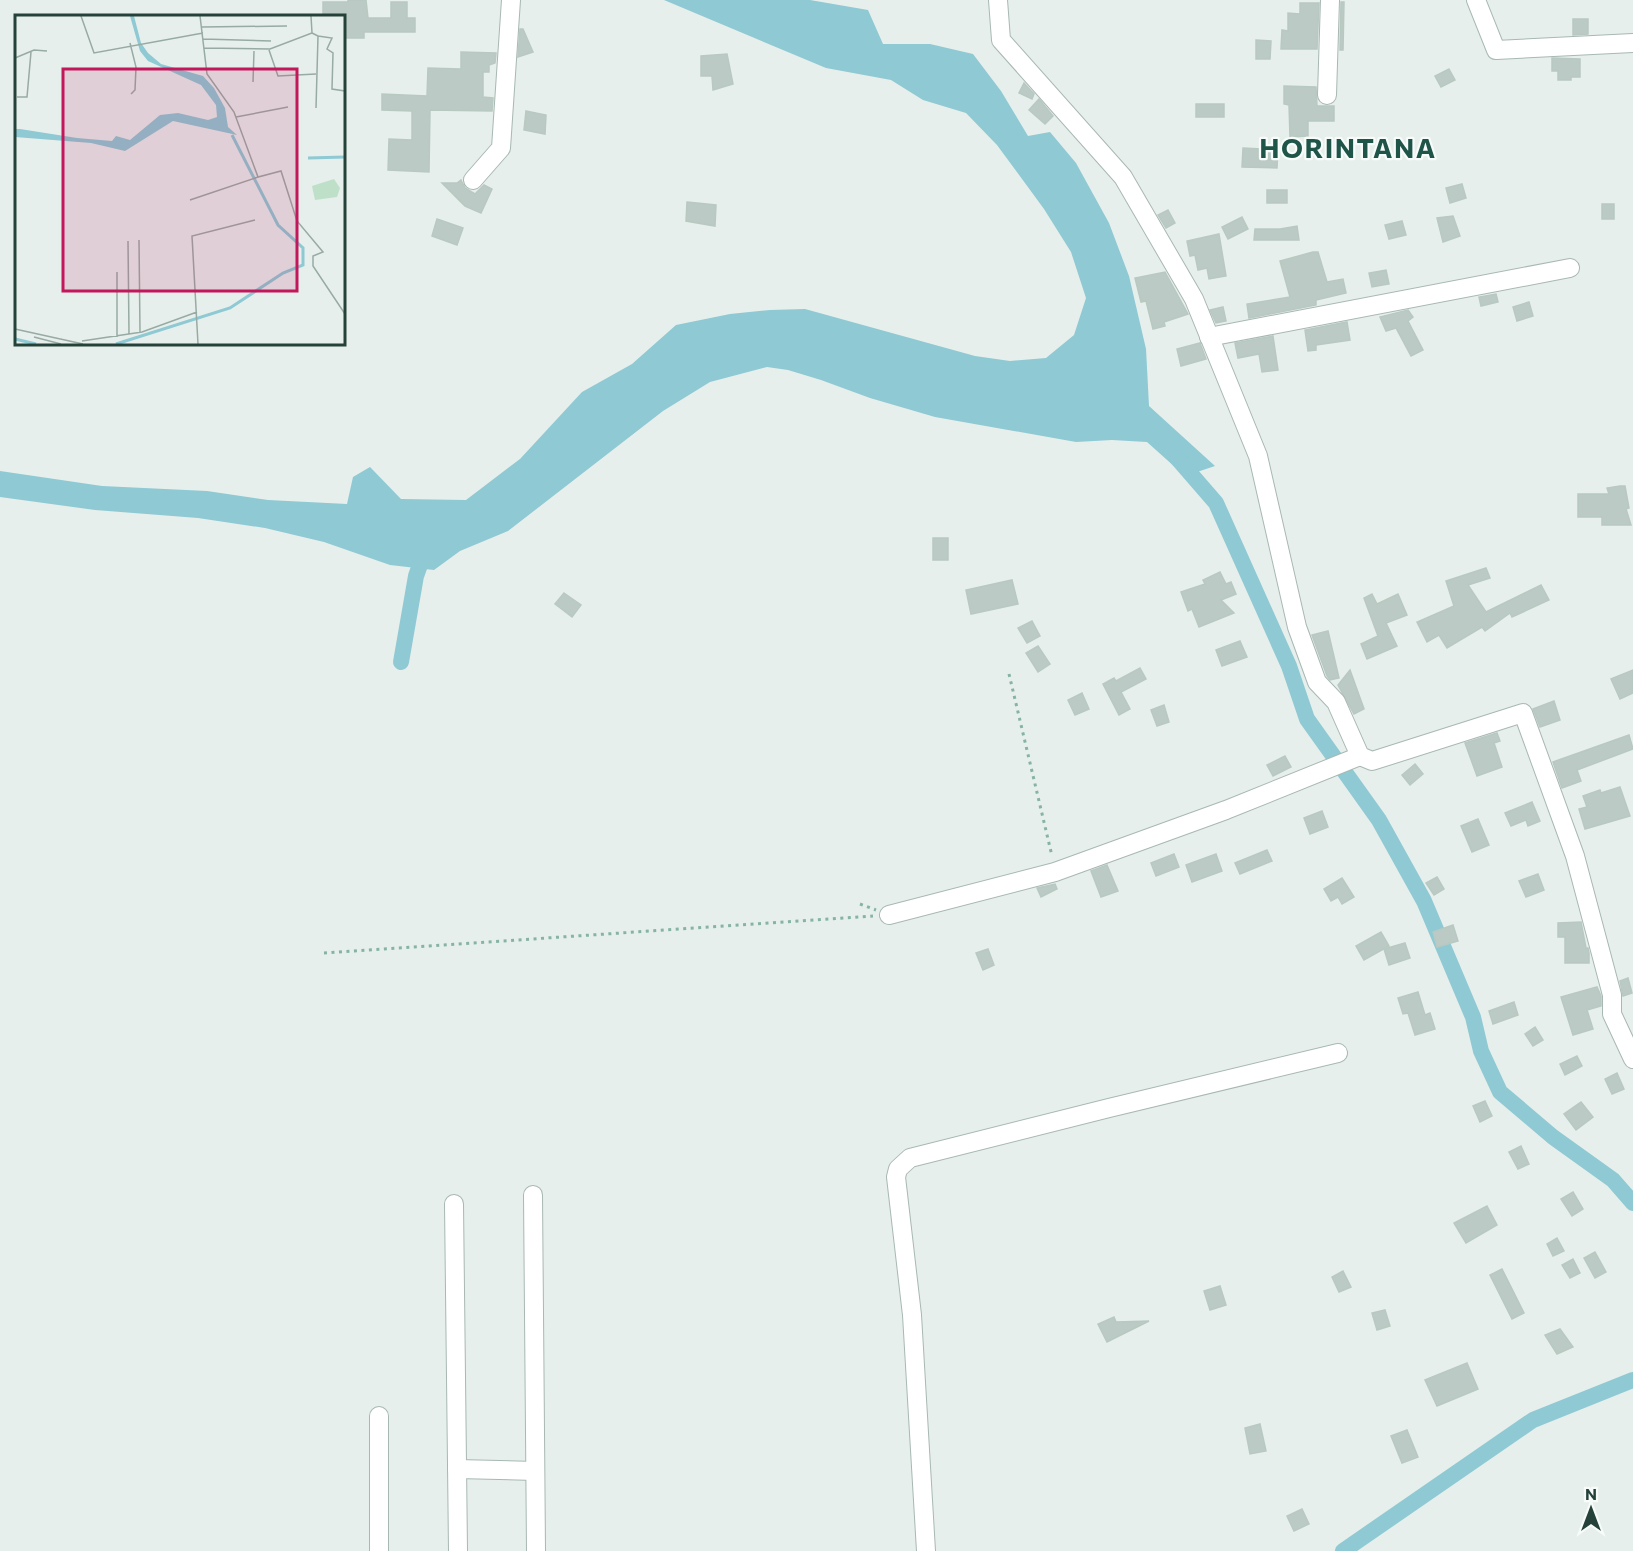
<svg xmlns="http://www.w3.org/2000/svg" width="1633" height="1551" font-family="Commissioner,sans-serif">
	<style>
		.water { fill: #8ec9d4 }
		.lines { fill: none; stroke-linecap: round; stroke-linejoin: round }
		.canal { stroke: #8ec9d4; stroke-width: 16 }
		.building { fill: #bbcac4; stroke: #b8c9c2; stroke-width: 1.5 }
		.minor-casing { stroke: #a8b8b2; stroke-width: 20 }
		.path { stroke: #86b3a5; stroke-width: 3; stroke-dasharray: 3 4.5; stroke-linecap: butt }
		.minor { stroke: #fff; stroke-width: 18 }
		.labels { text-anchor: middle; dominant-baseline: central; stroke-width: 4.5; stroke-linejoin: round; paint-order: stroke }
		.district-label { font-size: 27px; font-weight: bold; letter-spacing: 1.5px; fill: #1f5548; stroke: #f7fbf9 }
		.inset-river { fill: none; stroke: #8ec9d4; stroke-width: 3 }
		.inset-road { fill: none; stroke: #98aaa4; stroke-width: 1.5 }
		.view { fill: #c2185b; fill-opacity: 0.15; stroke: #c2185b; stroke-width: 3 }
		.inset-edge { fill: none; stroke: #24423a; stroke-width: 3 }
	</style>
	<rect width="100%" height="100%" fill="#e6efeb"/>
	<polygon class="water" points="664,0 810,0 868,10 883,44 930,44 973,54 1001,91 1028,136 1050,132 1076,163 1109,223 1129,276 1146,349 1149,406 1215,466 1185,476 1147,442 1112,440 1076,442 935,417 870,398 821,380 788,370 767,367 710,382 663,411 508,531 460,551 434,570 390,565 324,542 265,528 198,518 95,510 0,497 0,471 102,486 207,491 268,500 347,504 353,477 370,467 401,499 466,500 520,459 582,392 632,364 676,325 730,314 770,310 805,309 975,356 1010,361 1046,358 1074,335 1086,298 1071,252 1044,209 997,145 966,113 923,100 891,80 826,68"/>
	<g class="lines">
		<g class="canal">
			<polyline points="1177,458 1216,503 1289,666 1307,719 1379,820 1424,901 1473,1017 1481,1051 1500,1092 1553,1137 1613,1180 1633,1203"/>
			<polyline points="401,662 416,576 426,548"/>
			<polyline points="1343,1551 1533,1420 1633,1380"/>
		</g>
	</g>
	<g class="building">
		<polygon points="348,0 366,0 368,18 391,18 391,2 407,2 407,18 415,18 415,32 364,32 364,38 344,38 344,16 323,16 323,2 348,2"/>
		<polygon points="1341,2 1344,2 1343,50 1340,50"/>
		<polygon points="1300,3 1319,3 1317,49 1281,49 1282,30 1288,31 1288,13 1300,14"/>
		<polygon points="1573,19 1588,19 1588,34 1573,35"/>
		<polygon points="520,29 523,29 533,52 518,57"/>
		<polygon points="1256,40 1271,41 1270,59 1256,59"/>
		<polygon points="461,52 496,53 495,63 489,65 489,72 483,72 483,97 493,98 492,111 430,110 429,172 388,170 389,139 412,140 412,111 382,110 382,94 427,96 428,68 461,69"/>
		<polygon points="727,54 733,84 713,90 712,76 701,76 701,56"/>
		<polygon points="1552,58 1580,59 1580,77 1571,77 1571,80 1558,80 1558,71 1552,71"/>
		<polygon points="1449,69 1455,80 1441,87 1435,76"/>
		<polygon points="1024,83 1034,94 1032,99 1019,93"/>
		<polygon points="1284,86 1316,87 1317,106 1334,106 1334,121 1308,121 1308,136 1290,137 1289,105 1284,104"/>
		<polygon points="1039,99 1053,116 1045,124 1029,110"/>
		<rect x="1196" y="104" width="28" height="13"/>
		<polygon points="526,111 546,115 545,134 524,130"/>
		<polygon points="1262,146 1278,147 1277,168 1242,167 1243,148 1262,149"/>
		<polygon points="461,180 465,188 475,194 484,185 492,189 481,213 465,206 442,183 457,183"/>
		<polygon points="1462,184 1466,198 1450,203 1446,188"/>
		<rect x="1267" y="190" width="20" height="13"/>
		<polygon points="687,202 716,205 715,226 686,221"/>
		<rect x="1602" y="204" width="12" height="15"/>
		<polygon points="1168,210 1175,223 1166,228 1158,215"/>
		<polygon points="1453,216 1460,236 1443,242 1437,218"/>
		<polygon points="1242,217 1248,229 1228,239 1222,227"/>
		<polygon points="437,219 463,228 457,245 432,236"/>
		<polygon points="1402,221 1406,235 1389,239 1385,225"/>
		<polygon points="1297,226 1299,240 1254,240 1255,229 1280,229"/>
		<polygon points="1219,234 1226,276 1209,279 1207,268 1198,270 1195,255 1190,256 1187,241"/>
		<polygon points="1313,252 1318,252 1327,282 1343,279 1346,293 1316,300 1316,305 1249,318 1247,304 1290,297 1280,261"/>
		<polygon points="1386,270 1389,284 1372,287 1369,273"/>
		<polygon points="1165,272 1188,314 1164,322 1165,326 1153,329 1146,301 1141,302 1135,278"/>
		<polygon points="1496,294 1498,302 1481,306 1479,297"/>
		<polygon points="1529,302 1533,316 1517,321 1513,307"/>
		<polygon points="1223,307 1226,321 1216,323 1210,310"/>
		<polygon points="1408,310 1413,317 1408,321 1423,350 1411,356 1396,328 1386,331 1380,317"/>
		<polygon points="1347,322 1350,340 1316,345 1316,350 1308,351 1305,330"/>
		<polygon points="1273,336 1278,370 1262,372 1259,354 1238,358 1235,343"/>
		<polygon points="1200,343 1206,359 1181,366 1177,349"/>
		<polygon points="1620,486 1625,486 1629,508 1626,509 1631,525 1602,525 1602,517 1578,517 1578,494 1609,494 1607,488"/>
		<rect x="933" y="538" width="15" height="22"/>
		<polygon points="1486,568 1490,578 1468,585 1486,612 1541,585 1549,600 1512,617 1510,613 1485,631 1482,627 1447,648 1439,635 1427,642 1417,622 1454,606 1446,581"/>
		<polygon points="1220,572 1226,584 1231,582 1236,594 1221,600 1234,613 1199,627 1192,609 1188,611 1181,592 1205,584 1203,580"/>
		<polygon points="1012,580 1018,604 971,614 966,590"/>
		<polygon points="564,593 581,605 572,617 555,604"/>
		<polygon points="1372,594 1377,604 1398,594 1407,615 1386,623 1397,646 1367,659 1361,644 1378,636 1364,598"/>
		<polygon points="1032,621 1040,636 1027,643 1018,628"/>
		<polygon points="1328,631 1339,678 1330,680 1327,676 1312,635"/>
		<polygon points="1240,641 1247,657 1222,666 1216,650"/>
		<polygon points="1038,646 1050,664 1038,672 1026,653"/>
		<polygon points="1140,668 1146,679 1121,692 1130,709 1119,715 1103,684 1114,678 1116,681"/>
		<polygon points="1350,670 1364,709 1354,714 1338,685"/>
		<polygon points="1633,670 1633,693 1620,699 1611,679"/>
		<polygon points="1082,693 1089,709 1075,715 1068,700"/>
		<polygon points="1554,701 1560,720 1540,727 1533,709"/>
		<polygon points="1164,705 1169,722 1157,726 1151,710"/>
		<polygon points="1497,733 1500,741 1494,743 1502,767 1477,776 1465,743"/>
		<polygon points="1629,735 1633,749 1577,770 1581,781 1562,788 1553,762"/>
		<polygon points="1285,756 1291,767 1273,776 1267,765"/>
		<polygon points="1415,764 1423,774 1410,785 1402,775"/>
		<polygon points="1620,787 1630,816 1585,829 1579,809 1587,807 1583,796 1600,790 1601,793"/>
		<polygon points="1532,802 1540,821 1528,826 1526,820 1511,826 1505,813"/>
		<polygon points="1322,811 1328,827 1310,834 1304,818"/>
		<polygon points="1478,819 1489,845 1472,852 1461,826"/>
		<polygon points="1267,850 1272,861 1240,874 1235,863"/>
		<polygon points="1174,854 1179,867 1156,876 1151,863"/>
		<polygon points="1216,854 1222,871 1192,882 1186,865"/>
		<polygon points="1107,865 1118,891 1101,897 1091,871"/>
		<polygon points="1538,874 1544,890 1526,897 1519,881"/>
		<polygon points="1437,877 1444,889 1434,895 1426,883"/>
		<polygon points="1342,878 1354,897 1342,904 1338,897 1331,901 1324,889"/>
		<polygon points="1055,884 1057,889 1041,897 1037,888"/>
		<polygon points="1581,922 1586,948 1588,948 1589,953 1589,963 1565,963 1565,937 1558,937 1558,923"/>
		<polygon points="1453,925 1458,941 1437,947 1433,932"/>
		<polygon points="1381,932 1389,946 1364,960 1356,946"/>
		<polygon points="1405,943 1410,958 1389,965 1384,949"/>
		<polygon points="988,949 994,965 983,970 976,953"/>
		<polygon points="1628,978 1632,993 1623,996 1620,981"/>
		<polygon points="1597,987 1601,996 1601,1006 1587,1010 1593,1029 1573,1035 1561,997"/>
		<polygon points="1418,992 1425,1015 1430,1013 1435,1029 1415,1035 1408,1013 1403,1014 1398,998"/>
		<polygon points="1514,1002 1518,1015 1493,1024 1489,1011"/>
		<polygon points="1535,1027 1543,1040 1533,1046 1525,1034"/>
		<polygon points="1577,1056 1582,1066 1565,1075 1560,1064"/>
		<polygon points="1617,1073 1624,1089 1612,1094 1605,1079"/>
		<polygon points="1485,1101 1492,1116 1480,1122 1473,1106"/>
		<polygon points="1581,1102 1593,1117 1576,1130 1564,1114"/>
		<polygon points="1521,1146 1529,1164 1518,1169 1509,1152"/>
		<polygon points="1573,1192 1583,1209 1572,1216 1561,1199"/>
		<polygon points="1487,1206 1497,1225 1466,1243 1454,1223"/>
		<polygon points="1557,1238 1564,1251 1553,1256 1547,1244"/>
		<polygon points="1595,1252 1606,1272 1595,1278 1584,1258"/>
		<polygon points="1573,1259 1580,1273 1570,1278 1562,1265"/>
		<polygon points="1502,1269 1524,1313 1512,1319 1490,1275"/>
		<polygon points="1343,1271 1351,1287 1339,1292 1332,1277"/>
		<polygon points="1220,1286 1226,1305 1210,1310 1204,1291"/>
		<polygon points="1385,1310 1390,1326 1377,1330 1372,1313"/>
		<polygon points="1114,1317 1116,1322 1149,1321 1107,1342 1098,1324"/>
		<polygon points="1560,1329 1573,1347 1557,1354 1545,1335"/>
		<polygon points="1467,1363 1478,1389 1437,1406 1425,1380"/>
		<polygon points="1260,1424 1266,1451 1250,1454 1245,1428"/>
		<polygon points="1407,1430 1418,1457 1402,1463 1391,1436"/>
		<polygon points="1302,1509 1309,1524 1294,1531 1287,1516"/>
	</g>
	<g class="lines">
		<defs>
			<g id="minor">
				<polyline points="998,0 1001,40 1123,177 1194,299 1258,456 1297,627 1317,682 1336,702 1360,756 1372,761 1523,713 1575,856 1612,995 1612,1014 1633,1059"/>
				<polyline points="1476,0 1496,50 1633,43"/>
				<polyline points="1327,95 1330,0"/>
				<polyline points="473,180 501,148 511,0"/>
				<polyline points="1209,337 1570,268"/>
				<polyline points="889,915 1055,872 1226,810 1360,756"/>
				<polyline points="533,1195 536,1551"/>
				<polyline points="454,1204 458,1551"/>
				<polyline points="379,1416 379,1551"/>
				<polyline points="457,1469 535,1471"/>
				<polyline points="926,1551 912,1315 896,1177 898,1169 910,1158 1109,1108 1338,1053"/>
			</g>
		</defs>
		<use href="#minor" class="minor-casing"/>
		<g class="path">
			<polyline points="1009,674 1052,856"/>
			<polyline points="860,904 876,910"/>
			<polyline points="324,953 873,916"/>
		</g>
		<use href="#minor" class="minor"/>
	</g>
	<g class="labels">
		<g class="district-label">
			<text x="1348" y="147">HORINTANA</text>
		</g>
	</g>
	<g transform="translate(15 15)">
		<rect width="330" height="330" fill="#e6efeb"/>
		<path d="M319,164L325,173L322,182L300,185L297,171Z" fill="#bfe0c8"/>
		<path d="M115,1H119L126,28L133,38L146,49L188,61L199,73L210,93L213,112L222,120L158,106L110,136L76,128L0,122V114H5L62,123L97,126L101,121L115,125L145,100L163,98L193,105L202,102L201,90L186,70L133,46L125,36Z" fill="#8ec9d4"/>
		<path class="inset-river" d="M293,143L330,142M0,324L21,329M101,329L215,293L268,258L288,250V233L263,210L217,120"/>
		<path class="inset-road" d="M66,1L79,38L188,18M185,1L192,59L219,97L243,162L266,156L282,206L308,237L298,241V251L330,299M187,12L272,11M297,18L303,21L301,93M303,21L317,23L312,34L318,38L317,74L330,76M188,24L256,26M115,28L121,52L120,75L116,79M189,33L255,34L297,18L296,1M254,35L263,61L301,59M0,43L19,35L32,36M238,67L239,36M2,82H12L16,37M221,102L273,92M175,185L243,162M124,225L125,317M113,226L114,319M102,257V322M0,314L68,329M19,322L46,329M67,326L127,317L182,297M183,329L177,221L240,205"/>
		<path class="view" d="M48,54H282V276H48Z"/>
		<rect width="330" height="330" class="inset-edge"/>
	</g>
	<g transform="translate(1591 1509)" stroke="#f7fbf9" stroke-width="4.5" paint-order="stroke">
	<path d="M0-4.5L10 22L0 15L-10 22Z" fill="#24423a"/>
	<text y="-9" font-size="16" font-weight="bold" text-anchor="middle" fill="#24423a">N</text>
	</g>
</svg>
